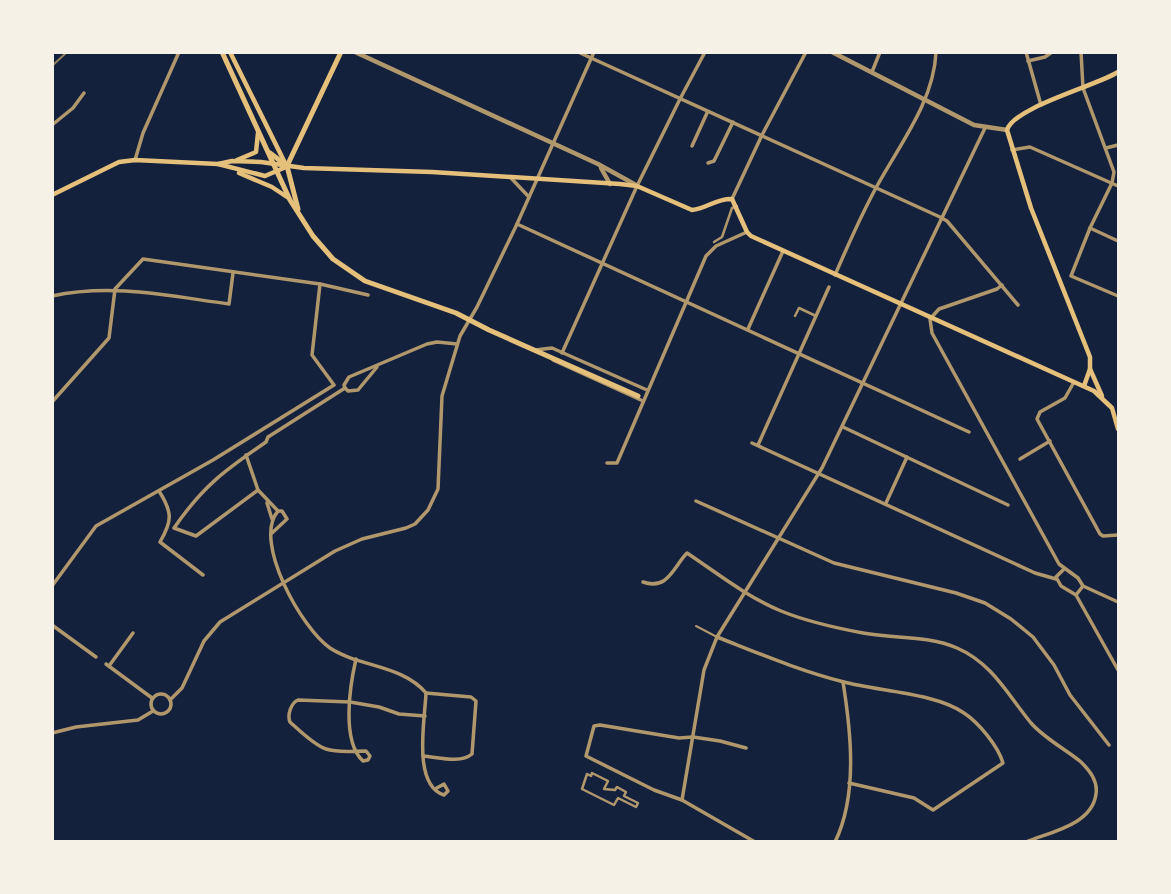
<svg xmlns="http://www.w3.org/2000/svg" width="1171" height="894" font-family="Barlow,sans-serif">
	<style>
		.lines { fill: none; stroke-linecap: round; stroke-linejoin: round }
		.service { stroke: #b1986c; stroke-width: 2 }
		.pedestrian { stroke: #b1986c; stroke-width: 2.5 }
		.minor { stroke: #b1986c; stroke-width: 3.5 }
		.tertiary { stroke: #b1986c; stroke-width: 4.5 }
		.secondary { stroke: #e5c07b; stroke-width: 4.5 }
		.primary { stroke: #e5c07b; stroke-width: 5 }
		.rail { stroke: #918062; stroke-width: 2 }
	</style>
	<rect width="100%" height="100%" fill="#14213d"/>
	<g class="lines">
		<polyline class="service" points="696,626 717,637"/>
		<g class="pedestrian">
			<polyline points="714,242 722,237 732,208 737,206"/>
			<polyline points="795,316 799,308 816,316"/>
			<polygon points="592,773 608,781 604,789 615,790 617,787 626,792 624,796 638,803 636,807 618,798 614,805 582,789 587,774 591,776"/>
		</g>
		<g class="minor">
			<polyline points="578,52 940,217 947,221 1018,305"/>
			<polyline points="1026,52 1041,105"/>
			<polyline points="1081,52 1083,88 1114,172 1112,183 1090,228 1071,276 1118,296"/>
			<polyline points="1028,61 1045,57 1052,52"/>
			<polyline points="872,72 880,52"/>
			<polyline points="52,125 73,108 84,93"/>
			<polyline points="692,146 707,113"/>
			<polyline points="1106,148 1118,145"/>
			<polyline points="1012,150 1030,147 1118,186"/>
			<polyline points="135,160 143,133 179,52"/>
			<polyline points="708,163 714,161 733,122"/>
			<polyline points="511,178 529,197"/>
			<polyline points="732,199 762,135 806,52"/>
			<polyline points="517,224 969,432"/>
			<polyline points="1090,228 1118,241"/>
			<path d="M835,275C848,245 861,215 877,186C900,144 934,101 936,52"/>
			<polyline points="1002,285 997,289 939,309 930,319 932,333 1059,564 1078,578 1083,586 1118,602"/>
			<path d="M52,296C112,283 169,296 229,304L233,273"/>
			<polyline points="748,329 783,251"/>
			<polyline points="535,350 552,348 647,390"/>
			<polyline points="562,353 637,186 680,99 705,52"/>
			<polyline points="553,360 643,401"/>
			<polyline points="1074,382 1065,398 1040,412 1037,419 1100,534 1103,536 1118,535"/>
			<polyline points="345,388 348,391 358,390 377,367"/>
			<polyline points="52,402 109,338 115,289 143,259 320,284 368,295"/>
			<polyline points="843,427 1008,505"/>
			<polyline points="752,443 1035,573 1056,579"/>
			<polyline points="758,445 829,287"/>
			<polyline points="246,455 258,490 278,511"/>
			<polyline points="1020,459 1050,441"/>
			<polyline points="607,463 617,463 706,256 716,246 747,232"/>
			<path d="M258,490L196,536L174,528C203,486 224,471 266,442L268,437L345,388L344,385L349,377L427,344L437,342L457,344"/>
			<path d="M159,491C173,513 172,521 160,542L203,575"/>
			<polyline points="696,501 834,563 956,593 985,603 1011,619 1033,637 1054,665 1070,695 1109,745"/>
			<polyline points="267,503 272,519"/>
			<polyline points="886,503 907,457"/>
			<path d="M272,533L287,519L282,511H278C252,541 302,629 330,648C359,667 403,665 426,693C425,719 412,785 444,795L448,791L444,784L435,789"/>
			<polyline points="1064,569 1056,577 1061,586 1076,595 1083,586"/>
			<path d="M643,582C668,591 674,566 687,553C717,573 747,597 781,611C808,622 836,628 863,633C895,639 928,635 957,648C992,663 1008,695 1031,723C1044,738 1065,749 1081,762C1090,771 1098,781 1096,794C1092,825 1050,832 1026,842"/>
			<polyline points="52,586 96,526 213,460 334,385 312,355 320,284"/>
			<polyline points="1076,595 1118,670"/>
			<polyline points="52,625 96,657"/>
			<path d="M717,637C758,653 800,671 844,682C877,691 936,693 964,713C979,723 998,746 1003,763L933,810L914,798L849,783"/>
			<path d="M356,659C350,685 341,741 363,761L368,760L370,756L366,751C353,751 338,753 326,749C314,745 300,731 290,722C287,715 291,703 298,700L350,702L379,707L399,714L425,716"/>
			<polyline points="106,664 152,698"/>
			<polyline points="109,666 133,633"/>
			<circle cx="161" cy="704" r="10"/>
			<polyline points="170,700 182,688 204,641 220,622 335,551 362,539 406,528 415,524 428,510 438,489 442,396 460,336 477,307 517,224 594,52"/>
			<polyline points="52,733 76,727 138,720 153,711"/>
			<polyline points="746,748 720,741 693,737 679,738 600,725 594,726 586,756 654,790 682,800 755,842"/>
			<path d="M423,756C438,757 460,764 472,754L476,701L471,697L426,693"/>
			<polyline points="682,800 704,670 717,637 822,468 985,128"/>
			<path d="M835,842C858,795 851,732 843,682"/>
		</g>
		<g class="tertiary">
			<polyline points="355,52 598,164 636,185"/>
			<polyline points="832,52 974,125 1007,130"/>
			<polyline points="601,168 610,184"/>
		</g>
		<g class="secondary">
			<polyline points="230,52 286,165"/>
			<polyline points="237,160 256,152 258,133"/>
			<polyline points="218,164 265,176 286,167"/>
			<polyline points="239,173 272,187 287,197"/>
			<path d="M52,195L119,162L135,160L218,164L232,161L261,162L304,168L432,172L620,184L637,186L692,210C706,209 717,198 732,199L747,232L751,236L1094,391L1112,408L1118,429"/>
			<polyline points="1090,369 1102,396"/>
			<path d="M1084,386L1090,369V357L1031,208L1007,130C1014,107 1096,86 1118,72"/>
		</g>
		<g class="primary">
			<polyline points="222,52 290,200 313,236 333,259 365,281 456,313 489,330 638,396"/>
			<polyline points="270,153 287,166"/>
			<polyline points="287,166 341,52"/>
			<polyline points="287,166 298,209"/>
		</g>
		<polyline class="rail" points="52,66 67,52"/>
	</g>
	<rect width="1171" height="894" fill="none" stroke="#f6f1e7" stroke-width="108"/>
</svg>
